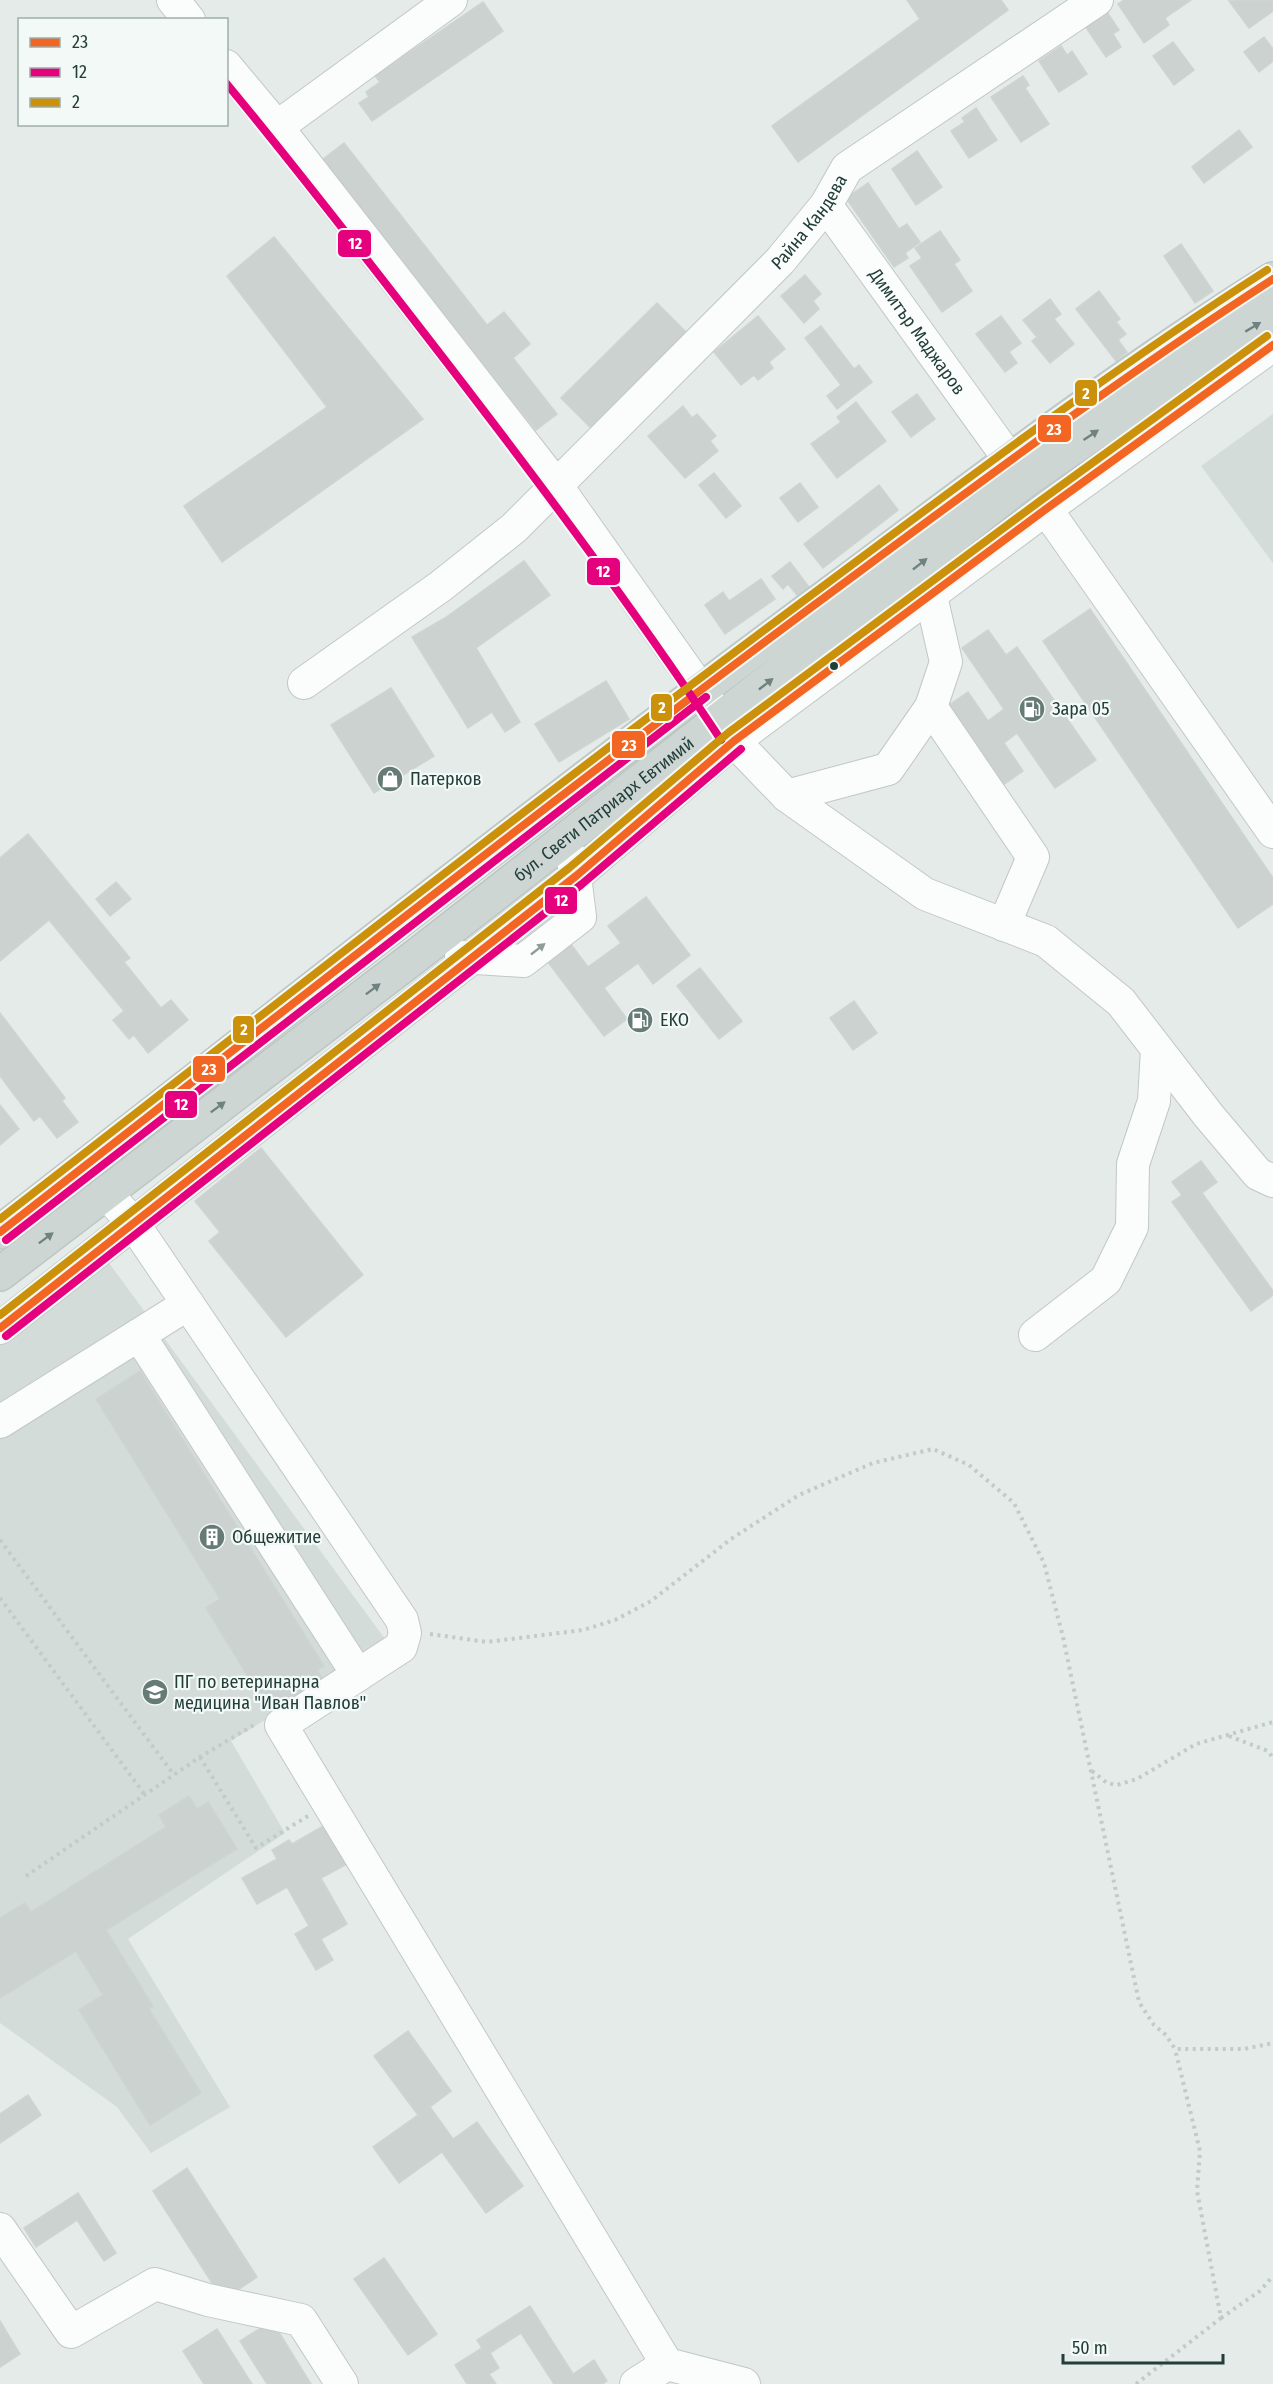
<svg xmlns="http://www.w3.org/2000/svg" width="1273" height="2384" font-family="'Fira Sans Condensed',sans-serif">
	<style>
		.built { fill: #d3dcd8 }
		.building { fill: #ccd2d0; stroke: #ced4d1; stroke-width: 1.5 }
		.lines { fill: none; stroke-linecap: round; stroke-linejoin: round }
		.minor-casing { stroke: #c2c8c5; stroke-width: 34 }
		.major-casing { stroke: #bdc6c4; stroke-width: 36 }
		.path { stroke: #c1cbc8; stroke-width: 4; stroke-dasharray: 3 4.5; stroke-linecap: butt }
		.minor { stroke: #fbfcfc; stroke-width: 32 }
		.major { stroke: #ced6d4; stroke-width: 33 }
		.bus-1-casing { stroke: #f3f9f7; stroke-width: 12 }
		.bus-2-casing { stroke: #f3f9f7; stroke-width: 12 }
		.bus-3-casing { stroke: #f3f9f7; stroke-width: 12 }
		.bus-1 { stroke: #f26522; stroke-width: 8 }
		.bus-2 { stroke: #e5007d; stroke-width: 8 }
		.bus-3 { stroke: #cc910b; stroke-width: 8 }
		.oneway { fill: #6f827f }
		.oneway2 { fill: #8e9d9a }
		.bus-dot { fill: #223e39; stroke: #f3f9f7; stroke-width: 2 }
		.labels { text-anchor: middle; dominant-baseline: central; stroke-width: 4.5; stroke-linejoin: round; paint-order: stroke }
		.street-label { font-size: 18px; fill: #223e39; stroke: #f3f9f7 }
		.poi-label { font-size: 18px; fill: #223e39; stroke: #f3f9f7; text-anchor: start }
		.line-badge { stroke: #f3f9f7; stroke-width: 2 }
		.badge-label { font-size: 16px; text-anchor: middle; font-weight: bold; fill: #fff }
	</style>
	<rect width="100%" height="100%" fill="#e5ebe8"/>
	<g class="built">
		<polygon points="1273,414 1273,563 1201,466"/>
		<polygon points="109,1263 388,1643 231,1741 285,1833 128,1939 230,2107 151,2153 117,2107 0,2023 0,1345"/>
	</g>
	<g class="building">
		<polygon points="907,0 1001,0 1008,10 798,162 772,126 920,19"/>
		<polygon points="1124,0 1191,0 1165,18 1169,25 1144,43 1118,4"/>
		<polygon points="1273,0 1273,11 1249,28 1229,1"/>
		<polygon points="483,2 503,31 372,121 359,103 369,97 366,92 380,82 375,76"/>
		<polygon points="1107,12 1119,30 1113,34 1121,47 1106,57 1085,26"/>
		<polygon points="1264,37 1273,49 1273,61 1259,72 1244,52"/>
		<polygon points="1173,42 1194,70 1174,85 1153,56"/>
		<polygon points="1061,46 1067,55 1072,51 1087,74 1059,92 1039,61"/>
		<polygon points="1023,76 1029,85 1025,88 1049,124 1021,142 991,97"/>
		<polygon points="976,108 997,140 969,158 951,131 965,122 962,118"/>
		<polygon points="1239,130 1252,147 1204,183 1192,167"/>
		<polygon points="344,143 487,325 504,312 530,344 513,358 557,414 536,430 322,160"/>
		<polygon points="917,151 942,187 916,205 892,169"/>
		<polygon points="868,183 899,229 907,224 920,242 905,253 908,258 894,267 846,198"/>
		<polygon points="940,231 960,260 954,264 972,291 942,312 910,266 922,258 915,248"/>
		<polygon points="274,237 423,419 222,562 184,506 327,407 227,276"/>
		<polygon points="1181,244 1213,291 1195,303 1164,256"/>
		<polygon points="805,275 821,294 813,301 819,309 804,323 781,296"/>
		<polygon points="1099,291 1120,319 1116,322 1126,334 1118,340 1127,352 1116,361 1076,309"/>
		<polygon points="1050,299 1061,314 1054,319 1074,344 1050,363 1032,341 1037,337 1023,320"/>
		<polygon points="657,303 687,333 591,428 561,398"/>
		<polygon points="758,316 785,349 769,362 773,368 758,380 754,375 741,385 714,352"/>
		<polygon points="1001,316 1021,343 1009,352 1017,363 1005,372 976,334"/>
		<polygon points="821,326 854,369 859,365 872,382 837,409 827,396 841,385 805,338"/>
		<polygon points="917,394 935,419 911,437 892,412"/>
		<polygon points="856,402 886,441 837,478 811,444 841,422 837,417"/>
		<polygon points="683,406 692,418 697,414 716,436 710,441 718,451 685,478 648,436"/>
		<polygon points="714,473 741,506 726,518 699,485"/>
		<polygon points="800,483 818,507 798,522 780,498"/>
		<polygon points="879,485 898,510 823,568 804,544"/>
		<polygon points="524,561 550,595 476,648 520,722 505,732 492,712 468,728 412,637 445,618"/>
		<polygon points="790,562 809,587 797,595 788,584 783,589 772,576"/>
		<polygon points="761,579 775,599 725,634 705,605 723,592 729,601"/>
		<polygon points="1090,609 1273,878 1273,904 1238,928 1043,641"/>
		<polygon points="988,630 1006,655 1017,647 1096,760 1055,788 1017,733 1004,743 1023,771 1000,787 945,708 968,692 988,721 1004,709 962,648"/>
		<polygon points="606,681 629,719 559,762 535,724"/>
		<polygon points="391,688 434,756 374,793 331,725"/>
		<polygon points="28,834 130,958 124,962 161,1008 171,1000 188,1020 148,1053 134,1035 129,1039 113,1020 124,1011 49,920 0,961 0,858"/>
		<polygon points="116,882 131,899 110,916 96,899"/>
		<polygon points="646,897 690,955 653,984 638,963 604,988 627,1019 604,1036 544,957 567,939 588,967 621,943 608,926"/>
		<polygon points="700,968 742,1021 719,1039 677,986"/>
		<polygon points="854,1001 877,1033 853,1050 830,1018"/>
		<polygon points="0,1013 65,1098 62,1101 78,1122 57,1138 40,1116 34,1121 0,1076"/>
		<polygon points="0,1105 19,1129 0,1145"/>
		<polygon points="261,1148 363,1275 286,1337 209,1241 220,1232 195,1201"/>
		<polygon points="1201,1161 1217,1182 1202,1193 1273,1291 1273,1295 1251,1311 1172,1202 1182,1195 1172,1182"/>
		<polygon points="140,1371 324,1666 317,1670 327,1686 274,1719 206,1608 220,1599 96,1399"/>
		<polygon points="189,1796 197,1809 208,1802 237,1849 106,1930 153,2006 149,2009 201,2093 150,2125 79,2010 103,1995 76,1951 0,1998 0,1918 25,1903 31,1912 166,1827 159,1815"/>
		<polygon points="325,1825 347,1864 321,1878 347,1924 321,1939 333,1960 316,1970 295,1934 309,1926 287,1887 257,1904 242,1878 277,1859 272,1850 289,1840 292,1844"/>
		<polygon points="408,2031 451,2091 430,2107 453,2139 477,2122 523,2186 486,2213 442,2152 399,2183 373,2147 418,2115 374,2056"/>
		<polygon points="28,2095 41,2115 0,2143 0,2114"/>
		<polygon points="187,2168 257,2277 223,2300 153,2191"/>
		<polygon points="78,2193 116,2253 104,2261 77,2220 36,2247 24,2228"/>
		<polygon points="384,2258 437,2334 408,2355 354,2279"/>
		<polygon points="530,2306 573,2374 594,2360 607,2381 602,2384 554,2384 521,2333 490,2353 499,2368 489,2374 496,2384 467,2384 455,2365 482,2348 477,2340"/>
		<polygon points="0,2321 20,2354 0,2367"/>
		<polygon points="272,2321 311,2384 267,2384 240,2341"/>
		<polygon points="217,2329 252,2384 204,2384 183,2351"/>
	</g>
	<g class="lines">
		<defs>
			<g id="minor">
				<polyline points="173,0 189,20"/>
				<polyline points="226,66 277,127 556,485 700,689 734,741 787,796 925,894 1046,941 1121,1002 1209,1116 1258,1174 1273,1181"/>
				<polyline points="277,127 451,0"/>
				<path id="s1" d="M826,205L1009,459"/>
				<polyline points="1046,509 1273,832"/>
				<path id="s2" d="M304,683L441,586L514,528L780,261L826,205L847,168L1097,0"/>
				<polyline points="931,707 1033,857 1004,925"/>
				<polyline points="787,796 888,769 931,707 946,662 931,596"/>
				<polyline points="461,957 523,961 580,917 573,859"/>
				<polyline points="106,1193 133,1223 402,1620 405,1633 401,1647 281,1725 667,2364 636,2384"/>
				<polyline points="0,1328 576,876 734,741 1046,509 1273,345"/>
				<polyline points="139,1335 358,1675"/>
				<polyline points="1035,1335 1106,1280 1132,1227 1133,1164 1154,1101 1157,1049"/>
				<polyline points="0,1422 188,1304"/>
				<polyline points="0,2229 71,2332 155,2284 208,2300 301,2320 342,2384"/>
				<polyline points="667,2364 744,2384"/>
			</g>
			<g id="major">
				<path d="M0,1232C280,1015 558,794 843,584C984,479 1124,372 1273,279"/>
				<path id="s3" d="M0,1274L421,952L1026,480L1233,338L1273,315"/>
			</g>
		</defs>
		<use href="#minor" class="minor-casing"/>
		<use href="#major" class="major-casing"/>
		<g class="path">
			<polyline points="0,1540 174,1775"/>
			<polyline points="0,1598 145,1795"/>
			<polyline points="430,1634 487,1642 583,1630 615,1620 651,1601 731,1539 799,1495 873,1463 933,1449 969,1465 1014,1503 1044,1563 1063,1637 1139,2002 1154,2025 1166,2035 1175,2049 1244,2049 1273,2043"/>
			<polyline points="1229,1736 1268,1751 1273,1758"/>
			<polyline points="200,1757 256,1848 308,1816"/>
			<polyline points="1092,1771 1107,1783 1117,1785 1137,1779 1196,1744 1273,1722"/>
			<polyline points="26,1876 200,1757 257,1723"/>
			<polyline points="1221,2318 1260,2291 1273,2276"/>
			<polyline points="1136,2384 1221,2318 1197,2191 1200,2151 1175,2049"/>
		</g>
		<use href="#minor" class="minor"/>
		<use href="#major" class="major"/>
		<defs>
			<g id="bus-1">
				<path d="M0,1232C271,1021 541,808 817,603C967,492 1116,380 1273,279"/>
				<polyline points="0,1328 576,876 734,741 1046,509 1273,345"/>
			</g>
			<g id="bus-2">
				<path d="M226,83C294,165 359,249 424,333C527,466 628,600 721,740"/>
				<polyline points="6,1240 706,697"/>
				<polyline points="6,1336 582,884 741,749"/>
			</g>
			<g id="bus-3">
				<path d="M0,1219C270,1009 539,797 814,593C963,482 1111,370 1267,270"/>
				<polyline points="0,1315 569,868 728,733 1040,501 1267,336"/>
			</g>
		</defs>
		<use href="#bus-1" class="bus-1-casing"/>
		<use href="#bus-2" class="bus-2-casing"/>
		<use href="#bus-3" class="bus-3-casing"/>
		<use href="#bus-1" class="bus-1"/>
		<use href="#bus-2" class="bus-2"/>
		<use href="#bus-3" class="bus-3"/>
	</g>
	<defs><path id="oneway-solid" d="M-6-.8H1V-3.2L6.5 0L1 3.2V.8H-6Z" transform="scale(1.5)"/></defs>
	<g class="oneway">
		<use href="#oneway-solid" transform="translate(1253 327) rotate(-31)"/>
		<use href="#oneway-solid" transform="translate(1091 435) rotate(-34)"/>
		<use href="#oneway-solid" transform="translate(920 564) rotate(-38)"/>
		<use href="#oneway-solid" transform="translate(766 684) rotate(-38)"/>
		<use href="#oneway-solid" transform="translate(373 989) rotate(-37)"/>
		<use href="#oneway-solid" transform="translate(218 1107) rotate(-37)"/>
		<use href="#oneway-solid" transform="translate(46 1238) rotate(-37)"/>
	</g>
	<use class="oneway2" href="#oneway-solid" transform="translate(538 949) rotate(-38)"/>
	<defs>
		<symbol id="fuel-disc" viewBox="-11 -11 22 22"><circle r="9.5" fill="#667b76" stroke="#f3f9f7"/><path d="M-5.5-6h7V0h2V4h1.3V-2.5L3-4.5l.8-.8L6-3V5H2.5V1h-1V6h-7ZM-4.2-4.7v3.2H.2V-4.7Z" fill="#fff"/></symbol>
		<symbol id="shop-disc" viewBox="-11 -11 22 22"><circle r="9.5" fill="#667b76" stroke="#f3f9f7"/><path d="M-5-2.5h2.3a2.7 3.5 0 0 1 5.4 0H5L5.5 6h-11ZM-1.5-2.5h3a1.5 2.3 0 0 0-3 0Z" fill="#fff"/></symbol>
		<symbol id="building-disc" viewBox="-11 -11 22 22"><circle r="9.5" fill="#667b76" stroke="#f3f9f7"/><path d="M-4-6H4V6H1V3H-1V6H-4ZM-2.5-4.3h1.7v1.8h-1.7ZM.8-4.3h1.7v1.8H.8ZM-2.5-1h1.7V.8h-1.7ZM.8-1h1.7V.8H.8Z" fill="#fff"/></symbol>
		<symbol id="school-disc" viewBox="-11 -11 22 22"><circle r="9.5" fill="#667b76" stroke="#f3f9f7"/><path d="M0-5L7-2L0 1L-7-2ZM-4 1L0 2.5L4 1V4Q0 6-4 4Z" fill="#fff"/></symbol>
	</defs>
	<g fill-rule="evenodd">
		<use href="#fuel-disc" x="1017" y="694" width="30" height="30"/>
		<use href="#shop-disc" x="375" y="764" width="30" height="30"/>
		<use href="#fuel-disc" x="625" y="1005" width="30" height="30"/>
		<use href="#building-disc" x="197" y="1522" width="30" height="30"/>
		<use href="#school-disc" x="140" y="1677" width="30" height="30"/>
	</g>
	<circle class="bus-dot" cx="834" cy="666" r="5"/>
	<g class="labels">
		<g class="street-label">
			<text stroke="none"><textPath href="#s2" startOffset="687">Райна Кандева</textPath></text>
			<text stroke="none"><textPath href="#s1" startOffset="156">Димитър Маджаров</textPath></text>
			<text stroke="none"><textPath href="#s3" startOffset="762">бул. Свети Патриарх Евтимий</textPath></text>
		</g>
		<g class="poi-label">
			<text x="1052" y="709">Зара 05</text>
			<text x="410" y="779">Патерков</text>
			<text x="660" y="1020">EKO</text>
			<text x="232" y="1537">Общежитие</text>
			<text x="174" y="1682">ПГ по ветеринарна<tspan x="174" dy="21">медицина "Иван Павлов"</tspan></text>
		</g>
	</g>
	<g class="line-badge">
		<rect x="337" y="229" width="35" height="29" rx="6" fill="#e5007d"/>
		<rect x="1074" y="379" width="24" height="28" rx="6" fill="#cc910b"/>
		<rect x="1037" y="414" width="35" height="29" rx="6" fill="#f26522"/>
		<rect x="586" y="557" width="35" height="29" rx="6" fill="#e5007d"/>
		<rect x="650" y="693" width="23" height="29" rx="6" fill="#cc910b"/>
		<rect x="611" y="730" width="35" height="29" rx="6" fill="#f26522"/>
		<rect x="544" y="886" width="34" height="29" rx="6" fill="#e5007d"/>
		<rect x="232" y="1015" width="23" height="29" rx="6" fill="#cc910b"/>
		<rect x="192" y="1055" width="34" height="28" rx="6" fill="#f26522"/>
		<rect x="164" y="1090" width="34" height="29" rx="6" fill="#e5007d"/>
	</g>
	<g class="badge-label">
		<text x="355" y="249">12</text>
		<text x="1086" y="399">2</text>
		<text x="1054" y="435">23</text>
		<text x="603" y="577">12</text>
		<text x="662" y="713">2</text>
		<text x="629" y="751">23</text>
		<text x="561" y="906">12</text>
		<text x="244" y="1035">2</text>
		<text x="209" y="1075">23</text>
		<text x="181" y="1110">12</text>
	</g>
	<rect x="18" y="18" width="210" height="108" fill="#f3f9f7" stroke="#9faeab" stroke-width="1.5"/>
	<rect x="30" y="38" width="30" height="9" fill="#f26522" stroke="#9faeab" stroke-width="1.5"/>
	<text x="72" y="48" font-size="18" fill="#223e39">23</text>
	<rect x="30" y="68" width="30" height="9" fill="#e5007d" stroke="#9faeab" stroke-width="1.5"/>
	<text x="72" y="78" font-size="18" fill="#223e39">12</text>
	<rect x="30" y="98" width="30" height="9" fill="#cc910b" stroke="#9faeab" stroke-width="1.5"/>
	<text x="72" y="108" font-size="18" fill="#223e39">2</text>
	<path d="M1063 2354v9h160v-9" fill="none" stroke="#223e39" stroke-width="3"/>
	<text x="1072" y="2354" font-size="18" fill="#223e39" stroke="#f3f9f7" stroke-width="4.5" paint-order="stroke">50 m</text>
</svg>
